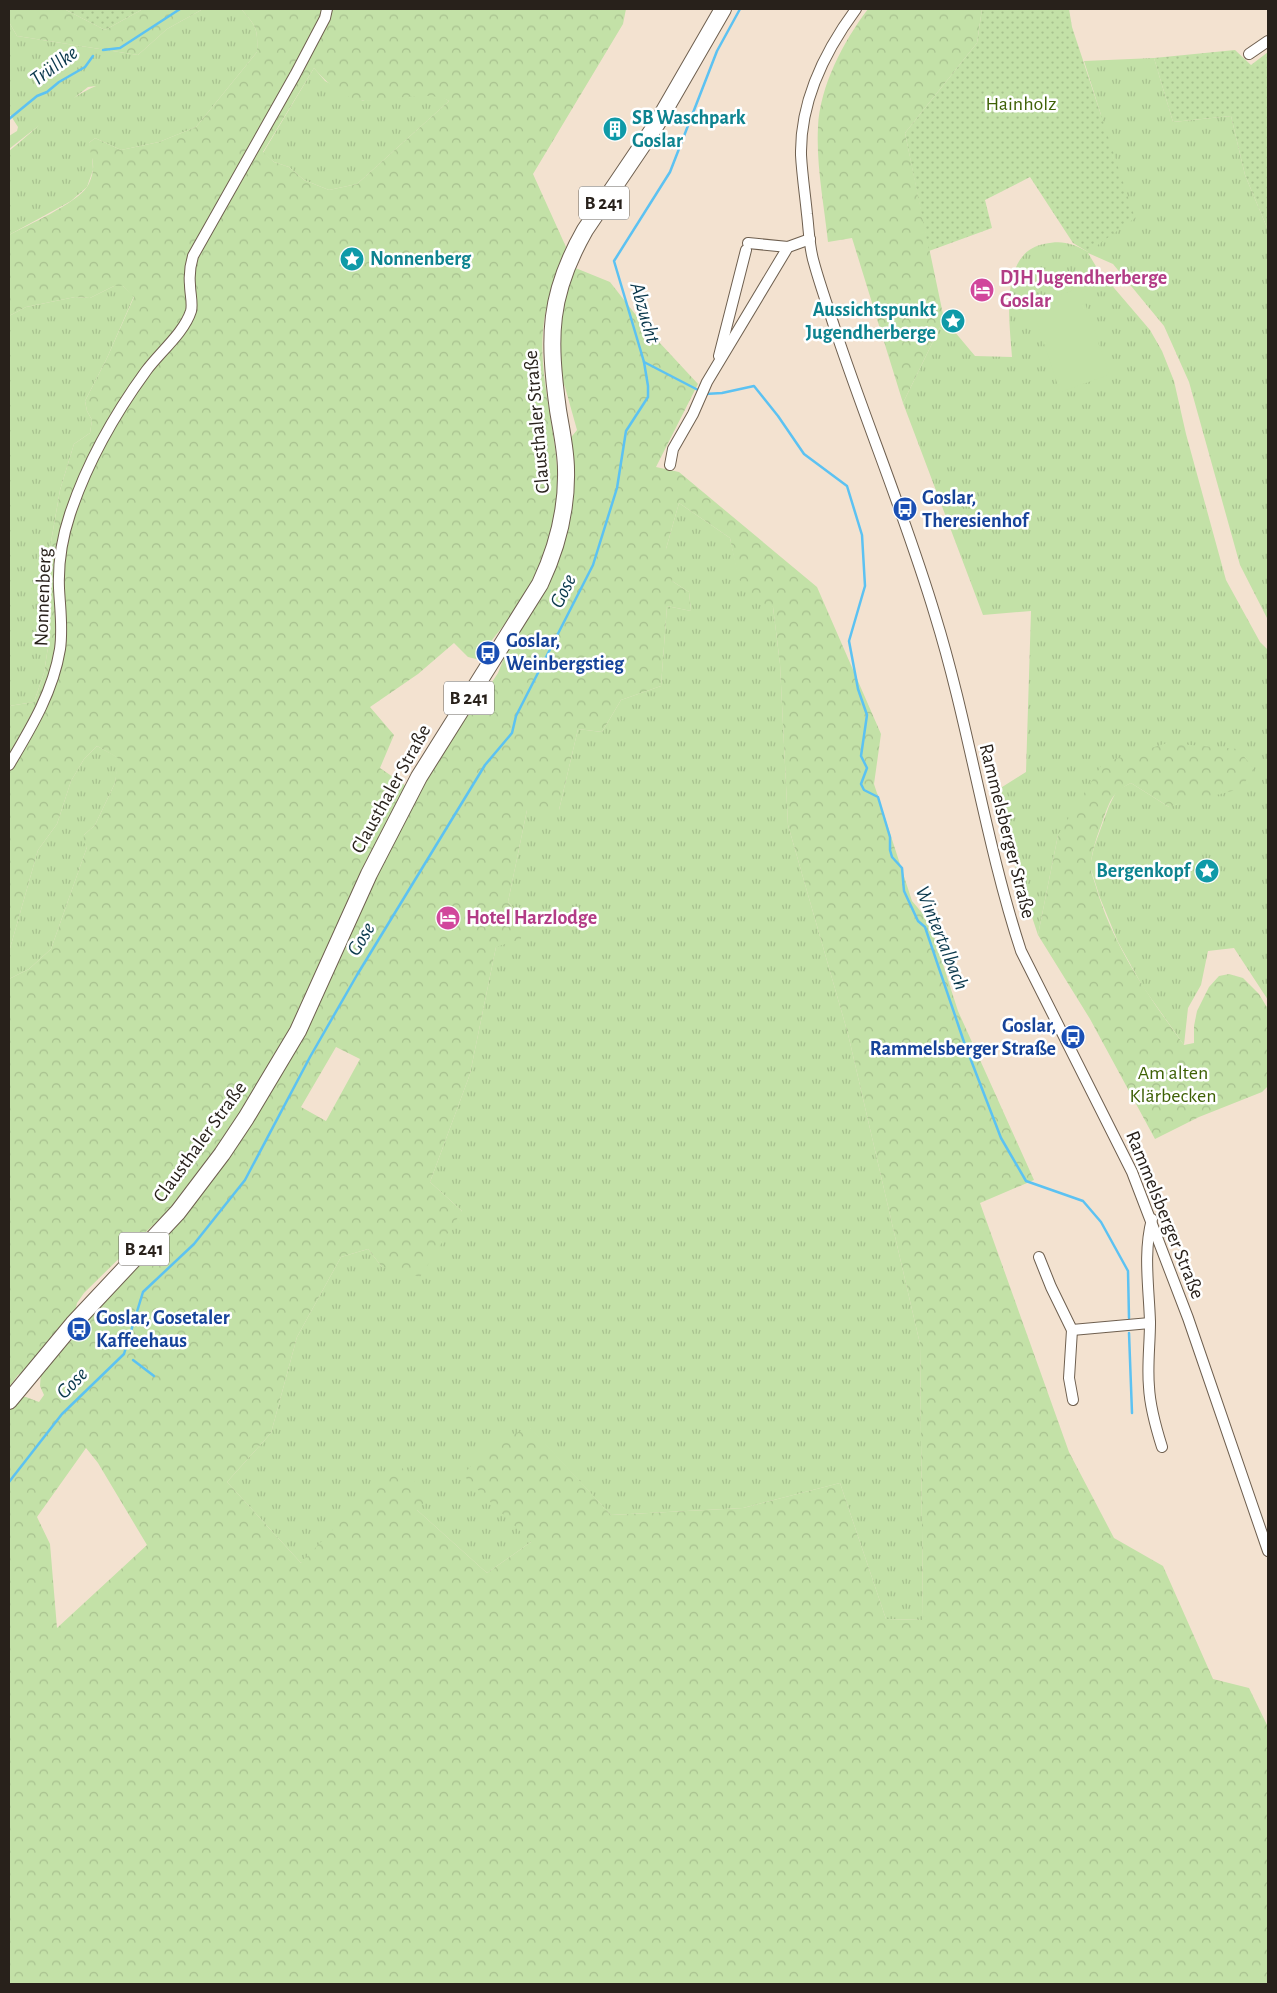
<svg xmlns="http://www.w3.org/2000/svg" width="1277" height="1993" font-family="'Alegreya Sans',sans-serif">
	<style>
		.grass { fill: url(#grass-tufts) }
		.forest { fill: url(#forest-crowns); fill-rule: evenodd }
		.park { fill: url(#park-dots) }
		.pitch { fill: #c3e1a7 }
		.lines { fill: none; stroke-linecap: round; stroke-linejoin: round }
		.stream { stroke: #5cc2f2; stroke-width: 2.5 }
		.minor-casing { stroke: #6e5f4f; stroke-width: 12 }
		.primary-casing { stroke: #6e5f4f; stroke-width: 18 }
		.minor { stroke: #fff; stroke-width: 10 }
		.primary { stroke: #fff; stroke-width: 16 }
		.labels { text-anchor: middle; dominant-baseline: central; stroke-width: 5; stroke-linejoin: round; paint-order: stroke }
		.shield { fill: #fff; stroke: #68645f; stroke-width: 1 }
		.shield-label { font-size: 19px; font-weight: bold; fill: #28211b }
		.park-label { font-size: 20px; fill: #3e6106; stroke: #fff }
		.culture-label { font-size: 20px; font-weight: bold; fill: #0d838f; stroke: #fff; text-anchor: start }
		.hotel-label { font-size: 20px; font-weight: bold; fill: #b23c85; stroke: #fff; text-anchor: start }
		.street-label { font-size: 20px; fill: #28211b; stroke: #fff }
		.transit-label { font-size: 20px; font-weight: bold; fill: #164399; stroke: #fff; text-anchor: start }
		.water-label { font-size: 21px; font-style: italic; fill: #0b394d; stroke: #fff }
	</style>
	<defs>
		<pattern id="grass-tufts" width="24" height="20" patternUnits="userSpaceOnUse" patternTransform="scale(1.25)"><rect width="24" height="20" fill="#c3e1a7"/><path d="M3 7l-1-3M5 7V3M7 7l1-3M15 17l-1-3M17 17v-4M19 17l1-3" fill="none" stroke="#a8c18f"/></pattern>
		<pattern id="forest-crowns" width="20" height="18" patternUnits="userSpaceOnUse" patternTransform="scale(1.25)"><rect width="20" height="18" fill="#c3e1a7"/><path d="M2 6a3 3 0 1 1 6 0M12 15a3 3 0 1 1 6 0" fill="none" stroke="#a8c18f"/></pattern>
		<pattern id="park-dots" width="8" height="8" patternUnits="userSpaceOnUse" patternTransform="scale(1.25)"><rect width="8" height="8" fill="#c3e1a7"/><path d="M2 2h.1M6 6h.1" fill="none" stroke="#a8c18f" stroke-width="1.8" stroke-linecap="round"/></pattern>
	</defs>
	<rect width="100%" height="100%" fill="#f3e2d0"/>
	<g class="grass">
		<path d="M203,9H241C256,26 258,28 257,52L196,127L159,142L121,150L95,138L89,143L92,153L93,170L87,187L71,201L9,235V151C33,132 69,96 96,86L88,87L9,149V136L17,131L18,127L9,113V22L17,36L138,55L167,29Z"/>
		<path d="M1154,58L1173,122L1231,116L1245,175L1268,230V620L1240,565L1189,382L1164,326L1113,264L1088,253L1097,268L1150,330L1162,351L1174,381L1186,434L1226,580L1260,642L1268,650V1000L1234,948L1208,951L1201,985L1188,1008L1184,1045L1143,987L1118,942L1100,898L1090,866L1094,847L1109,806L1117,790L1131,783L1169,807L1167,743L1058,835L1038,935L991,794L1026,772L1031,611L983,615L903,403L944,319L975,356L1012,357C1010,324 998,253 1044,244C1062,240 1072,243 1088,252L1101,115L1084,61Z"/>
		<polygon points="314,68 325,81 363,101 409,96 441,96 449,101 357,184 329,190 304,180 289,167 274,162 263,153"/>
		<polygon points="114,286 123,286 134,296 107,358 85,401 87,411 92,420 90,433 74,444 60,490 51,542 47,591 50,634 44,673 34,702 9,706 9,316 26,307 75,297 90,298"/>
		<polygon points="679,503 730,538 739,578 773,607 780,664 788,825 848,1034 920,1344 923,1620 886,1619 840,1483 743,1508 611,1515 530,1428 531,1542 487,1573 417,1510 301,1563 227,1482 271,1433 297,1337 341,1257 368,1249 382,1267 462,1211 430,1182 470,1074 496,947 521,916 508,902 527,810 559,810 578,729 602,732 621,700 661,686 667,606 691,611 689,592 672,581 666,549"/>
		<polygon points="97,746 119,758 115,783 95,825 84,835 87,847 51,949 29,969 9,979 9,952 38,850 57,824 71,781 84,759"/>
	</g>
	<g class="forest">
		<polygon points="9,9 64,9 105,30 143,9 203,9 167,29 138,55 17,36 9,22"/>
		<path d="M241,9H626L623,24L533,174L566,247C557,274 545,302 543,331C538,389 564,447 556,505C550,546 533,587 508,620C498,633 487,644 480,660L468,657L454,643L418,674L370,707L394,735L380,768L406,786L312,990L243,1115L160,1224L152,1226L84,1293L77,1303L74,1316L27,1370L18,1375L9,1387V979L29,969L51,949L87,847L83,841L84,835L95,825L115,783L118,758L97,746L84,759L71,781L57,824L38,850L9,952V706L34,702L44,673L50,634L47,591L51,542L60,490L74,444L90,433L92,420L87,411L85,401L107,358L134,297L123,286H114L90,298L75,297L26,307L9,316V235C28,225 75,204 87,187C90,183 93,173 93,169C94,159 89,150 89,143L95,138L121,150L159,142L196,127L257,52C258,28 256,26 241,9ZM314,68C326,82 345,100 365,101C384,101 403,96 423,96C433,96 440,96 449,101L357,184L329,190L304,180L289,167L274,162L263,152Z"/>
		<path d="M868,9H982L977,43L905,133L944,319L903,403L852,238L828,242C824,204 816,165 818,127C820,86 843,42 868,9Z"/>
		<path d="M573,267L610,282L646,328L698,384L656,467L679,472L817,587L881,734L874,784L912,901L929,921L958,1011L1034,1180L980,1203L1069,1452L1114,1538L1163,1566L1213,1679L1249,1688L1268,1727V1984H9V1410L19,1397H26L39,1402L44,1395L40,1386L41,1372L80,1331L89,1315L225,1158L390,842L457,726L473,711L498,673L507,650L544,587L568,441L577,430L565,387L561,378L558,351L562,298ZM679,503L730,538L738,578L757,602L773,607L780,664L788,825L848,1034L920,1344L923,1620L886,1619L840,1483L743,1508L611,1515L531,1428L493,1441L463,1475L531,1542L487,1573L417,1510L429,1498L397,1462L301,1563L227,1482L271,1433L297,1337L341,1257L368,1249L382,1267L420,1277L462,1211L430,1182L470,1074L496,947L521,939V916L508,902L527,810H559L578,729L602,732L621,700L661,686L667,606L691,611L689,592L672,581L677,555L666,549ZM336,1047L360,1059L326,1121L301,1107ZM86,1448L98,1463L147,1545L57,1628L50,1544L37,1517Z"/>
		<path d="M1167,743L1238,749L1254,769L1240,789L1169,807L1131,783C1112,792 1110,801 1103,820C1098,834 1092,849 1091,864C1090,872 1095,882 1097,890C1114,947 1149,997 1184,1045L1194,1043V1026L1197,1011L1209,987L1219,976L1229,974L1243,978L1259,994L1268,1009V1086L1262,1092L1199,1117L1155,1139L1090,1019L1038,935L1058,835L1103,763Z"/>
	</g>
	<g class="park">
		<polygon points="64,9 143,9 105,30"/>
		<polygon points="982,9 1069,9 1072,27 1135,218 1088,252 1073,243 1030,177 985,200 992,228 929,251 905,133 977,43"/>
		<polygon points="1235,50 1251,65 1268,52 1268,230 1245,175 1231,116 1173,122 1154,58"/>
	</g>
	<polygon class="pitch" points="1080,288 1109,375 1060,392 1031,304"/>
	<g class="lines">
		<g class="stream">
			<polyline points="103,50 120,48 180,9"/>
			<polyline points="9,119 37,96 47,92 59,82 85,67 93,56"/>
			<polyline points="700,391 644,362 614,261 670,172 717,51 740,9"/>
			<polyline points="705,394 722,393 754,386 778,416 804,454 847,486 862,535 865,586 849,641 858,689 867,715 861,756 867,768 861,784 864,790 878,797 890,837 890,850 892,857 902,868 904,891 918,921 925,927 964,1042 1001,1138 1026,1181 1083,1201 1101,1222 1128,1271 1129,1318"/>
			<polyline points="1129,1333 1132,1413"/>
			<polyline points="133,1360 154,1376"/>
			<polyline points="9,1482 62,1414 124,1354 143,1292 194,1244 245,1180 310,1057 357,975 485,765 512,733 516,716 593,565 617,488 626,431 648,397 648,386 644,362"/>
		</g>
		<defs>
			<g id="minor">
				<path d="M856,9C825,51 800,101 801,155C802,174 805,194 807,214C809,230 809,247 814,263C820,285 828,307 835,329C867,425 906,518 935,615C969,725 985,841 1021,951L1132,1172L1188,1318L1268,1551"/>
				<polyline points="1249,54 1268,41"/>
				<polyline points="748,243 788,247"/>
				<polyline points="719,356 746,250"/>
				<polyline points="670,465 673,449 693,414 707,382 788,247 810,239"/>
				<path d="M9,765C31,728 53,692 60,649C63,628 60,609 59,588C58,563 62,538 70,514C87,463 114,415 146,371C159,353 184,333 191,311C193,304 190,293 190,285C189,275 190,266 193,256L295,75L325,18L327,9"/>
				<path d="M1152,1219C1143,1253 1149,1288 1150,1322C1150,1344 1147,1366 1149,1387C1150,1408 1156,1428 1162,1447"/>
				<polyline points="1039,1257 1051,1287 1072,1330 1150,1323"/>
				<polyline points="1072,1330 1069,1378 1073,1400"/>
			</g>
			<path id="primary" d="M9,1401L73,1324L178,1212L222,1154L246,1118L298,1031L369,874L419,777L540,584C557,548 567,510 566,470C566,450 561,429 558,410C548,337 548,295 585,230L656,125L723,9"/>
		</defs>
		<use href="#minor" class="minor-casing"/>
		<use href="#primary" class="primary-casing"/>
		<use href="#minor" class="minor"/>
		<use href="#primary" class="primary"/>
	</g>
	<defs>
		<symbol id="building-disc" viewBox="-11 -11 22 22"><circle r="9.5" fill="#0f9aa8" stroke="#fff"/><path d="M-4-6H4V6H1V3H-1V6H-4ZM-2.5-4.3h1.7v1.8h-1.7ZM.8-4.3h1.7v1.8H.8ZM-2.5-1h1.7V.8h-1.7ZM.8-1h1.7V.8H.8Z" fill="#fff"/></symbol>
		<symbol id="sight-disc" viewBox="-11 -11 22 22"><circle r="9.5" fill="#0f9aa8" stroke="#fff"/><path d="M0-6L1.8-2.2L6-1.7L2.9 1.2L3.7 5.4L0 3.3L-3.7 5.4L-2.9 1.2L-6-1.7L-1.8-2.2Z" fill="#fff"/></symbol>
		<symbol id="hotel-disc" viewBox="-11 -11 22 22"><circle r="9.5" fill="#d1479c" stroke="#fff"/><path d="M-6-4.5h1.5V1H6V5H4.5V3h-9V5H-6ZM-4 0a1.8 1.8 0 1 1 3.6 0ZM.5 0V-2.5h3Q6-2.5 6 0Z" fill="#fff"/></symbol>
		<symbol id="bus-disc" viewBox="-11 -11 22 22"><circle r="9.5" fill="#1a4fb4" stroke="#fff"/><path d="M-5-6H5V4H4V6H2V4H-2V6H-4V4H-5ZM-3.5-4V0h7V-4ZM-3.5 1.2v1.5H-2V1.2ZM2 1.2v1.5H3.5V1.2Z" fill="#fff"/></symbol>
	</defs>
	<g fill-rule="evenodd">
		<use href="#building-disc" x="601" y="115" width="28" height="28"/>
		<use href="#sight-disc" x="338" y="245" width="28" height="28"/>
		<use href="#hotel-disc" x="968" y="276" width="28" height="28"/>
		<use href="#sight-disc" x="939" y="307" width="28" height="28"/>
		<use href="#bus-disc" x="891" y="495" width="28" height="28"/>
		<use href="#bus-disc" x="474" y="639" width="28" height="28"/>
		<use href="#sight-disc" x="1193" y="857" width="28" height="28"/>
		<use href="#hotel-disc" x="434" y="904" width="28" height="28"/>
		<use href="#bus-disc" x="1059" y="1023" width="28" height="28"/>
		<use href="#bus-disc" x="65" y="1315" width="28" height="28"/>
	</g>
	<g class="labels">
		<g class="shield">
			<rect x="579" y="186.5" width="50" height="33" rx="4"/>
			<rect x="444" y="681.5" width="50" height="33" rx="4"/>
			<rect x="119" y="1232.5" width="50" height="33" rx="4"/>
		</g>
		<g class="shield-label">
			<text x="604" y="203">B 241</text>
			<text x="469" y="698">B 241</text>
			<text x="144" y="1249">B 241</text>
		</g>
		<g class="park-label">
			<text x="1021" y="104">Hainholz</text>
			<text x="1173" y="1073">Am alten<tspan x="1173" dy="23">Klärbecken</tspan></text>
		</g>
		<g class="culture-label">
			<text x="632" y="118">SB Waschpark<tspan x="632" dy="23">Goslar</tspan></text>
			<text x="370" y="259">Nonnenberg</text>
			<text x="936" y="310" text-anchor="end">Aussichtspunkt<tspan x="936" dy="23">Jugendherberge</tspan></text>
			<text x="1190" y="871" text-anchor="end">Bergenkopf</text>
		</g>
		<g class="hotel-label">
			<text x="1000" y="278">DJH Jugendherberge<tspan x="1000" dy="23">Goslar</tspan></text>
			<text x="466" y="918">Hotel Harzlodge</text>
		</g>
		<g class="street-label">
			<text transform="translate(537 422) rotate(-95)">Clausthaler Straße</text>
			<text transform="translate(43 597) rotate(-88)">Nonnenberg</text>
			<text transform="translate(391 789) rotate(-61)">Clausthaler Straße</text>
			<text transform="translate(1007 831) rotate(76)">Rammelsberger Straße</text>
			<text transform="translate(200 1142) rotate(-54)">Clausthaler Straße</text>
			<text transform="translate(1165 1215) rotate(68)">Rammelsberger Straße</text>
		</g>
		<g class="transit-label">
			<text x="922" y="498">Goslar,<tspan x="922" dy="23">Theresienhof</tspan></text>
			<text x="506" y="641">Goslar,<tspan x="506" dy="23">Weinbergstieg</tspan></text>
			<text x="1056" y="1026" text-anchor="end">Goslar,<tspan x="1056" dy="23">Rammelsberger Straße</tspan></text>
			<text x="96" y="1318">Goslar, Gosetaler<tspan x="96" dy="23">Kaffeehaus</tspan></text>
		</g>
		<g class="water-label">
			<text transform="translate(54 66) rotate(-36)">Trüllke</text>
			<text transform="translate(645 313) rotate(74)">Abzucht</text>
			<text transform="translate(563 591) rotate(-63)">Gose</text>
			<text transform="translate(942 938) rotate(68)">Wintertalbach</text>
			<text transform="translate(361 939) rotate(-59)">Gose</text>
			<text transform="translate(72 1383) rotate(-45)">Gose</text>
		</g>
	</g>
	<rect width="1277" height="1993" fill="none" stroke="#28211b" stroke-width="20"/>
</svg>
